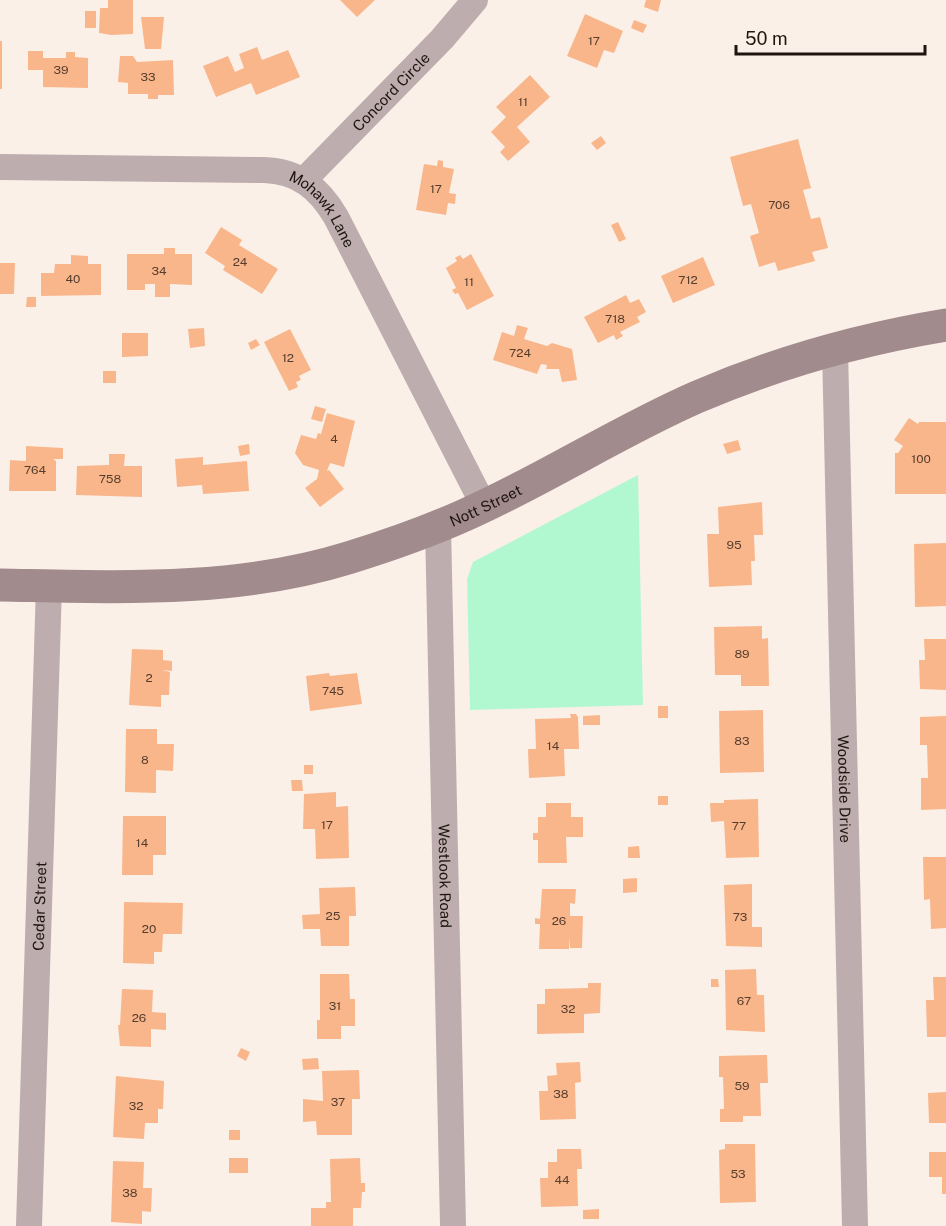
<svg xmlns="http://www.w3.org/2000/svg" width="946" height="1226" font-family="'Public Sans',sans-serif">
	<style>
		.green { fill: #b1f8d1 }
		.building { fill: #f9b68b }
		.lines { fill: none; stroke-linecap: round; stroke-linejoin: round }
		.street { stroke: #bdadae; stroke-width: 26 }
		.secondary { stroke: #a28b8d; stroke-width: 33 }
		.labels { text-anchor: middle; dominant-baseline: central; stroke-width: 6; stroke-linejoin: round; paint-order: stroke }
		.number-label { font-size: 12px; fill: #553d2d }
		.street-label { font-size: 15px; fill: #1e150e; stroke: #fbf0e8 }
	</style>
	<rect width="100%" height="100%" fill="#fbf0e8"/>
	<polygon class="green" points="638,475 643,705 470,710 467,579 473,562"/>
	<g class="building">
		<polygon points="108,0 133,0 133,34 111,35 99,33 100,8 108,8"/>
		<polygon points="340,0 375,0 357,17"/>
		<polygon points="646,0 661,0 658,12 644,7"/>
		<rect x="85" y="11" width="11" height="17"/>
		<polygon points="585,14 623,31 614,53 604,50 597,68 567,56"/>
		<polygon points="141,17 164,17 161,49 145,49"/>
		<polygon points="634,20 647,25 643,33 631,28"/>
		<rect x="0" y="41" width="2" height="48"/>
		<polygon points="257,47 262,60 288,50 300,77 256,95 251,83 216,97 203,66 228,56 235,72 244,68 239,54"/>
		<polygon points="28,51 43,51 43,58 66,58 66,52 75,52 75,57 88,58 88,88 43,87 43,70 28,70"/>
		<polygon points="120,56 133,56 137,62 173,60 174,95 158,95 158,99 148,99 148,94 128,94 128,83 118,82"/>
		<polygon points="530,75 550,97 517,127 530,142 508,161 500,152 505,147 491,132 506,117 496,107"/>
		<polygon points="601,136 606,143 597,150 591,143"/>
		<polygon points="798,139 811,188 803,190 811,219 820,217 828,248 812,252 815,261 778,271 775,262 759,267 750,236 759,233 751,204 743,206 730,157"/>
		<polygon points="438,160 443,161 443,167 454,169 449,193 456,194 455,204 448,203 446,215 416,210 424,164 437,166"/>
		<polygon points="618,222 626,239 619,242 611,225"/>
		<polygon points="221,227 242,240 239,245 278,269 262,294 223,270 225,266 205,253"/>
		<polygon points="164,248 175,248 175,254 192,254 192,285 170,284 170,297 155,297 155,284 145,284 145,290 127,290 127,254 164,254"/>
		<polygon points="471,254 494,296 467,310 458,293 455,294 452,290 456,288 446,268 457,261 455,258 460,255 463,259"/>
		<polygon points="71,255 88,256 88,264 101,264 101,295 41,296 41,273 54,273 55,264 71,264"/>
		<polygon points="703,257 715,285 673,303 661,276"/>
		<polygon points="0,263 15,263 14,294 0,294"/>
		<polygon points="626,295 630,303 639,299 646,312 637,317 640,322 620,332 623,336 616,340 614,335 598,343 584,317"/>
		<polygon points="27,297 36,297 36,307 26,307"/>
		<polygon points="517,325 528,328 524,339 547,346 552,343 572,349 577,380 562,382 559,369 546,369 547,365 541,364 537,374 493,360 502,332 514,336"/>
		<polygon points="204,328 205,346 190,348 188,329"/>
		<polygon points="290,329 311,370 299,376 301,380 296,382 298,387 289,391 264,342"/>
		<polygon points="122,333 148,333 148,356 122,357"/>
		<polygon points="256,339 260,345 251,350 248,343"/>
		<rect x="103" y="371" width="13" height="12"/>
		<polygon points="315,406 326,409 322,422 311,419"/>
		<polygon points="327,413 355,421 344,467 330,463 327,471 329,470 344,489 320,507 305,488 317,479 319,470 303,465 295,453 301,435 316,439 318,433 321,434"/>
		<polygon points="909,418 918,424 919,422 946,422 946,494 895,494 895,453 898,453 903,446 894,440"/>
		<polygon points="738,440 741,450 727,454 723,444"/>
		<polygon points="249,444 250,454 240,456 238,446"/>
		<polygon points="26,446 63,448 63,459 53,459 56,461 56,491 9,491 10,460 26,461"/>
		<polygon points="109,454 125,454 124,466 142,466 142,497 76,495 77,466 109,465"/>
		<polygon points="203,457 203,465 247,461 249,491 203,494 202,485 177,487 175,459"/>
		<polygon points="762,502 763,535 754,535 755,561 751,561 752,585 709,587 707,534 719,534 718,507"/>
		<polygon points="946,543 946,606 915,607 914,544"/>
		<polygon points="762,626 762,639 768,638 769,686 741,686 741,675 715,675 714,627"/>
		<polygon points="924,639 946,639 946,690 920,689 919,660 925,660"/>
		<polygon points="132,649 163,650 163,660 172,661 172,671 162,670 170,672 169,695 161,695 161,707 129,705"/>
		<polygon points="329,673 330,676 357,673 362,704 310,711 306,676"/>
		<rect x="658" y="706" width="10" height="12"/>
		<polygon points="763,710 764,772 720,773 719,711"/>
		<polygon points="570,714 576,714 578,717 579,749 564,749 565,776 529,778 528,749 536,749 535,719 571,718"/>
		<polygon points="600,715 600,725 583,725 583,716"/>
		<polygon points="946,716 946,809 921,810 921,778 928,778 927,745 920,745 920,717"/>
		<polygon points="126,729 157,729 157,744 174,744 173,771 156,770 156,793 125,792"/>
		<rect x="304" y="765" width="9" height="9"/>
		<polygon points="291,780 302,780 303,791 292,791"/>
		<polygon points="336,792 336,807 348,806 349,858 316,859 315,829 303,829 304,794"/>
		<rect x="658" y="796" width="10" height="9"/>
		<polygon points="758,799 759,857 726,858 724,821 711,822 710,803 724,803 724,800"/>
		<polygon points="546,803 571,803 571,817 583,817 583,837 566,837 567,863 538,863 538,840 533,840 533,833 538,833 538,817 546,817"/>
		<polygon points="123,816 166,816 166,855 153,855 153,875 122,875"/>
		<polygon points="639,846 640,858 628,858 628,847"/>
		<polygon points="923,857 946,857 946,928 931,929 930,899 924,900"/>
		<polygon points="637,878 637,892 623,893 623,879"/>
		<polygon points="752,884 752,927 762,927 762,947 726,946 724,885"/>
		<polygon points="355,887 356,916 349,916 349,946 321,946 320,929 303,929 302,915 320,914 319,888"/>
		<polygon points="542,889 576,889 575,904 570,903 570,916 583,916 582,948 570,948 570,937 569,949 539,949 540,924 535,924 535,918 540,919"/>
		<polygon points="124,902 183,903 182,934 163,934 162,952 154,952 154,964 123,963"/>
		<polygon points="756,969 757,995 764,995 765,1032 726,1030 725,970"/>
		<polygon points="320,974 349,974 350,999 355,999 355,1026 341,1026 341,1039 317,1039 317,1020 320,1020"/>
		<polygon points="933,977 946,977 946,1037 927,1037 926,1000 934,1000"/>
		<polygon points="711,979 718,979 719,987 711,987"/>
		<polygon points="588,983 601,983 600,1013 584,1014 584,1033 537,1034 537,1004 545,1004 545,989 588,988"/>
		<polygon points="122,989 153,990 152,1012 166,1013 166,1030 151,1029 151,1047 120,1046 118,1025 120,1025"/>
		<polygon points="241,1048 250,1052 246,1061 237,1056"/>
		<polygon points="767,1055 768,1083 760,1083 761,1116 743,1116 743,1122 720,1122 720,1109 724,1109 723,1077 719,1077 719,1056"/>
		<polygon points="318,1058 319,1069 303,1070 302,1059"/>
		<polygon points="580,1062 581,1082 575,1083 576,1119 540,1120 539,1091 548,1091 547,1076 557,1075 556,1063"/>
		<polygon points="359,1070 360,1099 352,1099 352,1135 317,1135 316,1121 303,1122 303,1099 323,1101 322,1071"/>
		<polygon points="116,1076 164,1081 163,1109 158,1109 158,1123 145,1123 144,1139 113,1137"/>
		<polygon points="946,1092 946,1123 929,1123 928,1093"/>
		<rect x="229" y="1130" width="11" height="10"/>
		<polygon points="725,1144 755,1144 756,1202 720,1203 719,1150 725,1149"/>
		<polygon points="557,1149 581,1149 582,1169 577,1169 578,1206 541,1207 540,1178 548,1178 548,1162 557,1162"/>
		<polygon points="929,1152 946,1152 946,1194 942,1194 942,1177 929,1177"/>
		<rect x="229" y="1158" width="19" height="15"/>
		<polygon points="360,1158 361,1183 365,1183 365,1192 362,1192 361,1208 353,1208 353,1226 311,1226 311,1208 326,1208 326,1202 331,1202 330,1159"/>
		<polygon points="113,1161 144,1162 143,1188 152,1188 151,1212 142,1211 142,1224 111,1222"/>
		<polygon points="599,1209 599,1219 583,1219 583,1210"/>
	</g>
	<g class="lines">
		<g class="street">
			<path id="s1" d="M0,167L264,170C298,171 319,188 336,217L484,506"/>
			<path id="s2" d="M304,180L442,39L475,0"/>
			<path id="s3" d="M835,349L855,1226"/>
			<path id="s4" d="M438,526L453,1226"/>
			<path id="s5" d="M29,1226L49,586"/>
		</g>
		<path class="secondary" id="s6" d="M0,585C116,587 235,593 348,558C387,546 427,532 465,515C544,480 617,432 697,397C776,363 861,339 946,325"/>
	</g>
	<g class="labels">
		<g class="number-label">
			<text x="594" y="41">17</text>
			<text x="61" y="70">39</text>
			<text x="148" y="77">33</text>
			<text x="523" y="102">11</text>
			<text x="436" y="189">17</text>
			<text x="779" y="205">706</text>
			<text x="240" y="262">24</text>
			<text x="159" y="271">34</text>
			<text x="73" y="279">40</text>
			<text x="688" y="280">712</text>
			<text x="469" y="282">11</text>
			<text x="615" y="319">718</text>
			<text x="520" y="353">724</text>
			<text x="288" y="358">12</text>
			<text x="334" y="439">4</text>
			<text x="921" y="459">100</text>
			<text x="35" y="470">764</text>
			<text x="110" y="479">758</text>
			<text x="734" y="545">95</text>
			<text x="742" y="654">89</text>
			<text x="149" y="678">2</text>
			<text x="333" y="691">745</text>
			<text x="742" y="741">83</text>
			<text x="553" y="746">14</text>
			<text x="145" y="760">8</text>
			<text x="327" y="825">17</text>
			<text x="739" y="826">77</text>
			<text x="142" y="843">14</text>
			<text x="333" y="916">25</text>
			<text x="740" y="917">73</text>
			<text x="559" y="921">26</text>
			<text x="149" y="929">20</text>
			<text x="744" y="1001">67</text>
			<text x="335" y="1006">31</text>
			<text x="568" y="1009">32</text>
			<text x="139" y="1018">26</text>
			<text x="742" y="1086">59</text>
			<text x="561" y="1094">38</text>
			<text x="338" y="1102">37</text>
			<text x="136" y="1106">32</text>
			<text x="738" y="1174">53</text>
			<text x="562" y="1180">44</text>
			<text x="130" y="1193">38</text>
		</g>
		<g class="street-label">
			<text stroke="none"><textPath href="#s2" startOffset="124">Concord Circle</textPath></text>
			<text stroke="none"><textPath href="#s1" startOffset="339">Mohawk Lane</textPath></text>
			<text stroke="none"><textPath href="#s6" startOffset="498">Nott Street</textPath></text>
			<text stroke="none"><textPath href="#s3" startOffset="440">Woodside Drive</textPath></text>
			<text stroke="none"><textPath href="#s4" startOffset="350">Westlook Road</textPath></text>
			<text stroke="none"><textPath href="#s5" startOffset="320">Cedar Street</textPath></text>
		</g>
	</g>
	<path d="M736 45v9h189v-9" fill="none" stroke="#1e150e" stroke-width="3"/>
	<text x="745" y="45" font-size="18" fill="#1e150e" stroke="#fbf0e8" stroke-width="4.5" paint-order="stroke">50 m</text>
</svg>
